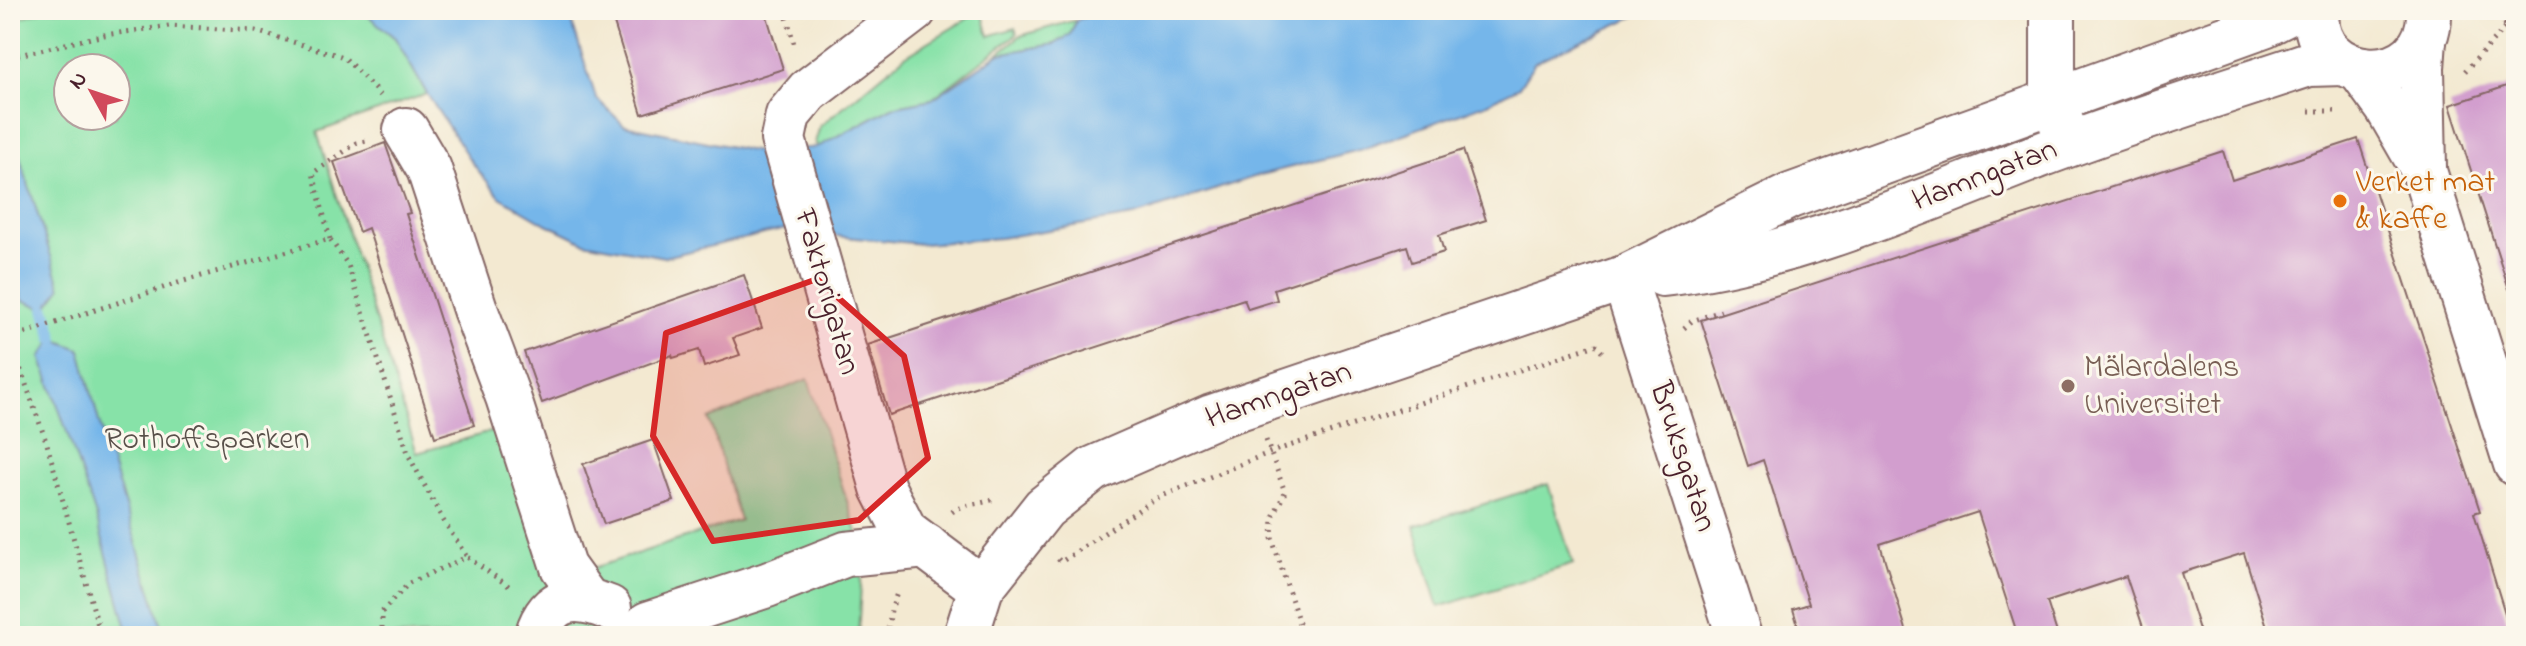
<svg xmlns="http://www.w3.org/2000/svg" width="2526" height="646" font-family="'Indie Flower',sans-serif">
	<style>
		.green { fill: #87e2a8; stroke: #68806a; stroke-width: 2; fill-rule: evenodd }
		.water { fill: #75b6ea; stroke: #606a8a; stroke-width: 2 }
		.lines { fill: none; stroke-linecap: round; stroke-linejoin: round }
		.stream { stroke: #75b6ea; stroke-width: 12 }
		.building { fill: #d29ece }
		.minor-casing { stroke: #856665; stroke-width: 48 }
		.path { stroke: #856665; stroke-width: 5; stroke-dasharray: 2 6; stroke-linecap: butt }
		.minor { stroke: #fff; stroke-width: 44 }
		.marked { fill: #d62828; fill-opacity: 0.2; stroke: #d62828; stroke-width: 6; stroke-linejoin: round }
		.food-dot { fill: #e8710a; stroke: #fbf7ec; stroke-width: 3 }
		.education-dot { fill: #8d6e63; stroke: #fbf7ec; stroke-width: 3 }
		.labels { text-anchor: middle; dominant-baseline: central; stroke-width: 6; stroke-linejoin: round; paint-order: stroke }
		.street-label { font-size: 32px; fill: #4a1f2b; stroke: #fbf7ec }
		.food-label { font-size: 32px; fill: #c56008; stroke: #fbf7ec; text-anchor: start }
		.education-label { font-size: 32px; fill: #785e54; stroke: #fbf7ec; text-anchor: start }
		.park-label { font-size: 32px; fill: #59504a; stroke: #fbf7ec }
	</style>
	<rect width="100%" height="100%" fill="#fbf7ec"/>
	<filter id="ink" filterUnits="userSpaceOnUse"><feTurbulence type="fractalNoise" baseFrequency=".0125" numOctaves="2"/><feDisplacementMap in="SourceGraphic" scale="16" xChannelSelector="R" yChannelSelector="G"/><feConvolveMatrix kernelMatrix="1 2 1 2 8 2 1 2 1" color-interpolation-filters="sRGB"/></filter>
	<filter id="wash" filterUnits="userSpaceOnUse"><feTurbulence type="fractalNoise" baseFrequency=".006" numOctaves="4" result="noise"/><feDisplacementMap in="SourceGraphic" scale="32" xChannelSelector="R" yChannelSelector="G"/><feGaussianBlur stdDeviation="1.8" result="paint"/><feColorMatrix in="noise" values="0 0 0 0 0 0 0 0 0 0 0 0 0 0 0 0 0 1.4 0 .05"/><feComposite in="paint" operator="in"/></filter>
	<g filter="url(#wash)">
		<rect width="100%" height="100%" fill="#f3e9d1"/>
		<g class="green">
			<path d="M44,10H361L395,37L427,94L317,132L417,453L525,422L575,574L740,520L709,419L808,379L863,551L858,636H10V21ZM68,68H116V116H68Z"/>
			<polygon points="982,10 1000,10 983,15 989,36 1015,28 1017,34 932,99 892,107 818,147 815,142 820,126 905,56"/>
			<polygon points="1076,20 1071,34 1055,44 999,54 985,64 1020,36"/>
			<polygon points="1548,484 1573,564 1439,607 1414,526"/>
		</g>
		<g class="water">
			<polygon points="361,10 568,10 596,98 624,125 762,153 818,147 892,107 932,99 999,54 1055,44 1071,34 1076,20 1107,10 1648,10 1535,62 1519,87 1485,104 1363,149 1260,175 1134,216 1000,238 923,244 844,237 786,229 664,257 584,242 543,222 500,197 472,163 427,94 395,38"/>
			<polygon points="10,126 61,288 45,309 22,300 10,258"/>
			<polygon points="54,339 80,349 99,422 165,636 129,636 96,516 41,357"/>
		</g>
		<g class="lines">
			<polyline class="stream" points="45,309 54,339"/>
		</g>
		<g id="blocks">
			<g class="building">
				<polygon points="610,10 765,10 783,69 642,114"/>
				<polygon points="2516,83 2516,288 2509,289 2450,105"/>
				<polygon points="2358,139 2480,511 2474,513 2512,636 2270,636 2244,553 2181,573 2201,636 2146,636 2126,576 2047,602 2058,636 2018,636 1978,512 1880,544 1908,636 1801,636 1793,609 1809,604 1763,460 1748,466 1701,320 2223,151 2232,180"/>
				<polygon points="385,143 410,213 406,214 474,425 435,437 368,228 359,232 334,162"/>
				<polygon points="1463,150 1486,220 1439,235 1444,252 1412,262 1407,246 1274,289 1277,300 1248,309 1244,299 889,415 868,345"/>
				<polygon points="744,275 762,328 733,338 740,355 704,367 699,350 673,358 672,355 542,403 524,352"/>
				<polygon points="653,440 674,501 604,524 583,464"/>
			</g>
		</g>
	</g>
	<g filter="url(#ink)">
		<use href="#blocks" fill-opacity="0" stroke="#856665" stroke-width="2"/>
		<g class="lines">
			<defs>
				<g id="minor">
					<polyline points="914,10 808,91 788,115 783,139 883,488 905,531 981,588"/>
					<polyline points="2053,10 2053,101 2063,127"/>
					<path d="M2317,10C2307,85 2432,94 2429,10"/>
					<polyline points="2360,70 2387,107 2424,171 2516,464"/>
					<polyline points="406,130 429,169 475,309 508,397 563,567 586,599"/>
					<polyline points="2424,168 2422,68 2424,40"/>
					<path d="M1663,274C1794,259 1916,203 2038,156C2127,122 2219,94 2309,64L2343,63"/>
					<polyline points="1624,278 1739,636"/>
					<path d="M537,636C549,596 574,594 609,608"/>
					<polyline points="638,636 648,624 767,585 846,554 926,546"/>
					<polyline points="966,636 981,588 1044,508 1093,469 1212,417 1624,278 1790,196 2264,25 2294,10"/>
				</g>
			</defs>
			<use href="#minor" class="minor-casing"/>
			<g class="path">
				<polyline points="785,10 795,48"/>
				<polyline points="2495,10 2506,27"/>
				<polyline points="10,57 104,35 169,26 255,31 344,57 382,97"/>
				<polyline points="2465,71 2506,27 2516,27"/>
				<polyline points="2309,111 2339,111"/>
				<polyline points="330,239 313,173 357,143 367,141"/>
				<polyline points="1684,328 1692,321 1721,311"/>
				<polyline points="10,338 184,281 330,239 348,265 409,456 443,520 467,557"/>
				<polyline points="10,339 47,444 101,636"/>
				<polyline points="1266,440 1285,492 1273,517 1272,538 1303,636"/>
				<path d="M952,512C964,503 980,505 994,499"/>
				<polyline points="1058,559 1061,562 1155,499 1271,452 1596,345 1602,352"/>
				<polyline points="382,636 382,612 409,583 467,557 513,589"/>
				<polyline points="887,636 891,610 897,593"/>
			</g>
			<use href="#minor" class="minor"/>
		</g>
	</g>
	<path class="marked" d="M817,279L904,356L928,458L859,520L713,541L653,436L666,333Z"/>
	<circle class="food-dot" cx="2340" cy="201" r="8"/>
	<circle class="education-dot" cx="2068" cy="386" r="8"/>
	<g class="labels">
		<g class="street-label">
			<text transform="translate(1985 176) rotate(-21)">Hamngatan</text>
			<text transform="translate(826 292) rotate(74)">Faktorigatan</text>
			<text transform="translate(1279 396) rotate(-19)">Hamngatan</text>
			<text transform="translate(1682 457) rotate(72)">Bruksgatan</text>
		</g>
		<g class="food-label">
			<text x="2356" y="183">Verket mat<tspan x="2356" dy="37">&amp; kaffe</tspan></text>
		</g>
		<g class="education-label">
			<text x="2084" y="368">Mälardalens<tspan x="2084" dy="37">Universitet</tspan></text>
		</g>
		<g class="park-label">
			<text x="207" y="440">Rothoffsparken</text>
		</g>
	</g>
	<rect width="2526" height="646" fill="none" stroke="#fbf7ec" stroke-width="40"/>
	<g transform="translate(92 92) rotate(310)"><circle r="38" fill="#fbf7ec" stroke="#b4a19f" stroke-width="2"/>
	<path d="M0-6L14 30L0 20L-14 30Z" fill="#d1495b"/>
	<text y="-12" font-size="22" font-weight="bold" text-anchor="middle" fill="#4a1f2b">N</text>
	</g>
</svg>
